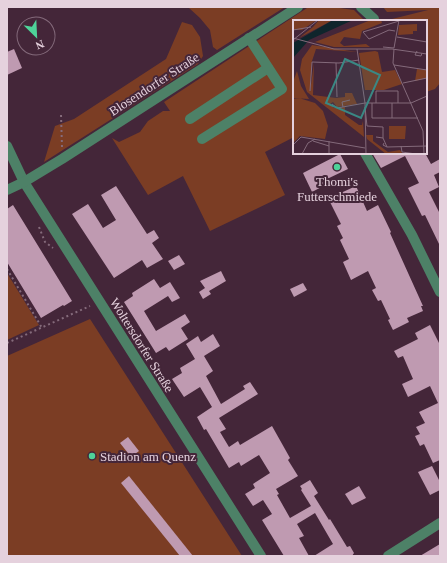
<svg xmlns="http://www.w3.org/2000/svg" width="447" height="563" font-family="'Times New Roman',serif">
	<style>
		.green { fill: #7b3d24 }
		.building { fill: #bf9ab1 }
		.lines { fill: none; stroke-linecap: round; stroke-linejoin: round }
		.path { stroke: #856b7b; stroke-width: 2; stroke-dasharray: 2 3; stroke-linecap: butt }
		.minor { stroke: #4d8167; stroke-width: 10 }
		.poi-dot { fill: #4ed399; stroke: #442639; stroke-width: 1.5 }
		.labels { text-anchor: middle; dominant-baseline: central; stroke-width: 4; stroke-linejoin: round; paint-order: stroke }
		.street-label { font-size: 13px; fill: #e5d1dd; stroke: #442639 }
		.poi-label { font-size: 13px; fill: #e5d1dd; stroke: #442639 }
		.inset-road { fill: none; stroke: #846a7b; stroke-width: 1 }
		.view { fill: #3a8884; fill-opacity: 0.15; stroke: #3a8884; stroke-width: 2 }
		.inset-edge { fill: none; stroke: #e5d1dd; stroke-width: 2 }
	</style>
	<rect width="100%" height="100%" fill="#442639"/>
	<g class="green">
		<polygon points="189,7 285,7 217,50 213,47 210,30 200,18 189,8"/>
		<polygon points="312,7 332,7 354,10 365,21 294,21 294,137 265,152 285,195 210,231 183,176 148,195 112,138 119,142 140,132 148,121 163,111 170,111 164,102 307,8"/>
		<polygon points="383,7 440,7 440,83 435,89 426,92 426,21 388,21 388,20 428,10 387,12"/>
		<polygon points="182,22 192,25 200,37 203,56 198,64 44,162 55,126 74,119 166,59"/>
		<polygon points="7,273 39,325 7,340"/>
		<polygon points="90,319 242,556 7,556 7,356"/>
	</g>
	<g class="building">
		<polygon points="14,49 22,68 7,75 7,52"/>
		<polygon points="372,153 425,153 431,164 440,159 440,172 434,175 439,187 429,192 440,214 440,246 425,215 422,216 408,188 419,183 405,156 381,168"/>
		<polygon points="340,154 348,169 327,179 329,183 312,192 303,173"/>
		<polygon points="116,186 147,234 154,230 159,238 152,243 163,259 147,268 142,260 114,278 72,214 88,204 103,228 116,220 101,195"/>
		<polygon points="356,186 367,211 378,205 391,232 390,233 423,306 421,306 423,311 407,318 409,322 393,330 388,320 390,319 381,300 378,301 372,290 376,288 368,271 351,280 343,262 349,259 340,240 343,238 337,226 341,224 330,202 334,201 332,197"/>
		<polygon points="13,205 72,301 64,306 63,305 41,318 7,262 7,209"/>
		<polygon points="179,255 185,264 174,270 168,261"/>
		<polygon points="221,271 226,281 209,291 211,294 203,299 199,292 205,288 200,281"/>
		<polygon points="154,279 160,288 170,282 180,298 172,302 168,296 144,311 156,331 185,314 190,322 181,328 188,339 169,351 166,347 156,353 124,302 133,296 132,293"/>
		<polygon points="303,283 307,290 294,297 290,289"/>
		<polygon points="430,325 440,345 440,460 433,463 424,444 420,446 415,436 420,434 416,427 425,423 419,412 438,403 430,386 408,397 402,384 413,379 403,356 398,358 394,351 418,339 415,333"/>
		<polygon points="213,334 220,346 204,356 213,371 206,376 221,404 245,389 243,386 250,382 258,394 219,418 226,429 220,432 229,447 238,441 240,445 272,426 290,458 288,460 298,476 276,489 279,494 277,495 290,518 311,506 301,490 302,489 300,486 310,480 318,493 314,496 329,520 330,519 347,547 350,546 354,553 352,556 314,556 333,544 315,513 297,524 304,536 299,538 309,556 284,556 262,520 272,514 263,500 253,506 245,494 255,488 253,484 270,473 259,455 241,466 239,462 229,468 206,429 204,430 197,417 212,407 200,387 184,397 172,379 182,373 180,368 195,359 186,344 198,336 201,342"/>
		<polygon points="128,437 139,451 131,457 120,443"/>
		<polygon points="432,466 440,482 440,490 430,495 418,472"/>
		<polygon points="129,476 193,556 180,556 121,483"/>
		<polygon points="359,486 366,498 352,505 345,494"/>
		<polygon points="440,544 440,556 420,556"/>
	</g>
	<g class="lines">
		<g class="path">
			<polyline points="61,115 62,147"/>
			<polyline points="39,227 45,242 53,248"/>
			<polyline points="7,269 42,328"/>
			<polyline points="7,343 90,306"/>
		</g>
		<g class="minor">
			<polyline points="361,7 374,19"/>
			<polyline points="190,119 268,68"/>
			<polyline points="202,139 282,89 249,38"/>
			<polyline points="7,146 24,182 261,556"/>
			<polyline points="365,153 412,235 440,292"/>
			<polyline points="7,190 24,182 62,159 298,7"/>
			<polyline points="388,556 440,523"/>
		</g>
	</g>
	<g class="poi-dot">
		<circle cx="337" cy="167" r="4"/>
		<circle cx="92" cy="456" r="4"/>
	</g>
	<g class="labels">
		<g class="street-label">
			<text transform="translate(154 84) rotate(-33)">Blosendorfer Straße</text>
			<text transform="translate(142 345) rotate(58)">Woltersdorfer Straße</text>
		</g>
		<g class="poi-label">
			<text x="337" y="181">Thomi's<tspan x="337" dy="15">Futterschmiede</tspan></text>
			<text x="100" y="456" text-anchor="start">Stadion am Quenz</text>
		</g>
	</g>
	<g transform="translate(293 20)">
		<rect width="134" height="134" fill="#442639"/>
		<path d="M0,0H24L9,10H0ZM26,0H40L6,18L20,7ZM78,0H88L89,3L69,11L67,19L51,17L47,23L51,26L73,24L77,27H41L22,22ZM124,4V11H120V14L105,15L106,5ZM19,25L64,32L23,29L19,41L17,72L21,43L20,75L43,78L52,77V73H59L64,84L44,87L40,82L37,84L41,88L52,87V95L66,105H69L70,101L71,117L14,72L7,50L9,39ZM82,31L85,32L89,52L102,50L109,64L91,70H72L66,33ZM124,49L134,50V58L122,61ZM4,51L8,66L16,79L0,78V62ZM6,78L22,83L30,91L35,106L32,119L7,116L1,122L0,120V79ZM96,106H113L112,119H96ZM73,115H80V121L95,132L107,130L110,134H93L74,119Z" fill="#7b3d24"/>
		<path d="M40,0H60L16,20L0,38V23Z" fill="#0f252c"/>
		<path class="inset-road" d="M0,10L18,7M102,11L96,10L76,19L70,12L106,1M104,17L134,22M0,18L41,29H99L134,34M0,20L25,0M90,27L101,28L106,0M64,29L72,83L73,134M101,29L100,43L130,111L131,134M124,31L122,35L128,36L129,33M43,43L44,77M101,45L134,50M110,63L134,58M17,71L19,42L46,43L66,40M79,83V98H99V83M83,83V71H105V83M39,84L44,88L72,83H118L134,76M50,87L49,82L57,80M72,87L74,106L90,107V118M99,98H125M83,117L90,118L94,127L90,125L91,123M20,121L36,126M0,125L8,117L72,128M108,126L109,132L123,134M94,127L134,126M9,134L15,123L22,119M36,134V121"/>
		<path class="view" d="M52,39L87,55L68,98L33,83Z"/>
		<rect width="134" height="134" class="inset-edge"/>
	</g>
	<rect width="447" height="563" fill="none" stroke="#e5d1dd" stroke-width="16"/>
	<g transform="translate(36 36) rotate(156)"><circle r="19" fill="#442639" stroke="#846a7b"/>
	<path d="M0-3L7 15L0 10L-7 15Z" fill="#4ed399"/>
	<text y="-6" font-size="11" font-weight="bold" text-anchor="middle" fill="#e5d1dd">N</text>
	</g>
</svg>
